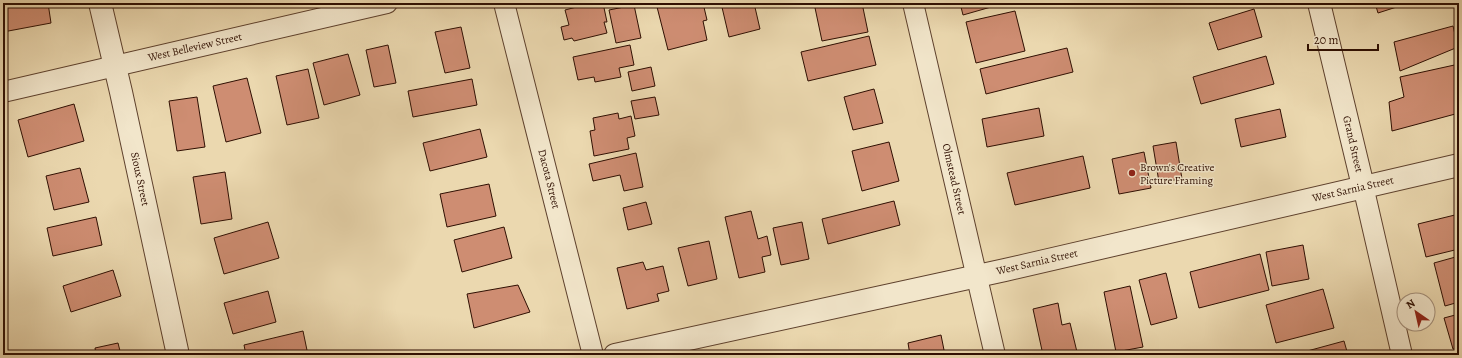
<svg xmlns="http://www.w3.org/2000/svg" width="1462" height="358" font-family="Alegreya,serif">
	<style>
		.building { fill: #ce8d72; stroke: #2f0f02 }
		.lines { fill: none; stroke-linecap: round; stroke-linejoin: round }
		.minor-casing { stroke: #5e412d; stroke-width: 22 }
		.tertiary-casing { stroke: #5e412d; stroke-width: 24 }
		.minor { stroke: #f2e6cb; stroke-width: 20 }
		.tertiary { stroke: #f2e6cb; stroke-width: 22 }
		.poi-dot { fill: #8f2418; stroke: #f2e6cb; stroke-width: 1.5 }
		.labels { text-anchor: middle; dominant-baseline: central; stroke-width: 3; stroke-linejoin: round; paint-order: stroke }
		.street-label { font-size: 11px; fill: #2f0f02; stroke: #f2e6cb }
		.poi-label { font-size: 11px; fill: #2f0f02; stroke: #f2e6cb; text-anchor: start }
	</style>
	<rect width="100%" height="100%" fill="#ebd8af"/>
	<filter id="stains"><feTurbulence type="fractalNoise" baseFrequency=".005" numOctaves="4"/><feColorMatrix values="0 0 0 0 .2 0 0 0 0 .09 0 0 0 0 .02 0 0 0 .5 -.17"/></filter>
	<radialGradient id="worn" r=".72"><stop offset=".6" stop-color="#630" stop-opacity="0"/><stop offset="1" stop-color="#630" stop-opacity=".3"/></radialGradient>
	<g class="building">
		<polygon points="3,3 48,3 51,23 3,32"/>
		<polygon points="592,3 603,3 607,22 604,22 607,33 574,41 572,38 564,40 561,27 569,25 565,10"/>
		<polygon points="656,3 703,3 707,20 703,21 707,40 668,50"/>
		<polygon points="721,3 754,3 760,29 729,37"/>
		<polygon points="814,3 862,3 868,32 822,41"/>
		<polygon points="960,3 998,3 998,5 963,15"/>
		<polygon points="1375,3 1409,3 1378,13"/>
		<polygon points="634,5 641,38 616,43 609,10"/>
		<polygon points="1254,9 1262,37 1218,50 1209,23"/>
		<polygon points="1015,11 1025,51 976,63 966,22"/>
		<polygon points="1453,26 1458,47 1400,71 1394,42"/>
		<polygon points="461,27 470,68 445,73 435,32"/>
		<polygon points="869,36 876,65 808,81 801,52"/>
		<polygon points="388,45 396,83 374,87 366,50"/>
		<polygon points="630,45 634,65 619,68 621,77 595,82 594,77 578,80 573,57"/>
		<polygon points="1067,48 1073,72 986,94 980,69"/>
		<polygon points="348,54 360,95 324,105 313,63"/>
		<polygon points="1266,56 1274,84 1201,104 1193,77"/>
		<polygon points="1459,64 1459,113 1392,131 1389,102 1404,97 1400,77"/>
		<polygon points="651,67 655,86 632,91 628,72"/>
		<polygon points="308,69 319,118 287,125 276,76"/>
		<polygon points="247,78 261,133 226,142 213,86"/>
		<polygon points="472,79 477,105 413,117 408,91"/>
		<polygon points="874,89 883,123 853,130 844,97"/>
		<polygon points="197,97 205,147 177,151 169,101"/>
		<polygon points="655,97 659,115 635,119 631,101"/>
		<polygon points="74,104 84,141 28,157 18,120"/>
		<polygon points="1039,108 1044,136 987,147 982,119"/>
		<polygon points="1280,109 1286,137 1241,147 1235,119"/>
		<polygon points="618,113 619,119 631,116 635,136 627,138 629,149 594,156 590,131 595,130 593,118"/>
		<polygon points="480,129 487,157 430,171 423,143"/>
		<polygon points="889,142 899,181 862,191 852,151"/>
		<polygon points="1176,142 1182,179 1159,182 1153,146"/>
		<polygon points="1144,152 1151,188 1119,194 1112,159"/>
		<polygon points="636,153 643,187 624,191 620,175 593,181 589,164"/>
		<polygon points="1083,156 1090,188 1015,205 1007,173"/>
		<polygon points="80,168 89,202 54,210 46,176"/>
		<polygon points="225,172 232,219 201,224 193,177"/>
		<polygon points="489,184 496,216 447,227 440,194"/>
		<polygon points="894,201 900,225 828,244 822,219"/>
		<polygon points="646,202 652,224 628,230 623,208"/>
		<polygon points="751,211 758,239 767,236 771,255 762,257 765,272 739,278 725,217"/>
		<polygon points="1459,214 1459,249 1426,257 1418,224"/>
		<polygon points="96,217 102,245 53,256 47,228"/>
		<polygon points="268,222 279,258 224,274 214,238"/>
		<polygon points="802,222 809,259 781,265 773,228"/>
		<polygon points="504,227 512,258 462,272 454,240"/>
		<polygon points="709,241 717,279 688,286 678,248"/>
		<polygon points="1303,245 1309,279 1272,286 1266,252"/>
		<polygon points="1260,254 1269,290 1199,308 1190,272"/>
		<polygon points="1459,256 1459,302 1445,306 1434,263"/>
		<polygon points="643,262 646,270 663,266 669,291 657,294 659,301 627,309 617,268"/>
		<polygon points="113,270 121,296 71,312 63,286"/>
		<polygon points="1166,273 1177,318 1151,325 1139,280"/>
		<polygon points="518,285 530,312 474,328 467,294"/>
		<polygon points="1130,286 1143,347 1116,352 1104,292"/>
		<polygon points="1323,289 1334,328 1276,343 1266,305"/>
		<polygon points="268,291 276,322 233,334 224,303"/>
		<polygon points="1058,303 1062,325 1070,323 1077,352 1068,355 1043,355 1033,309"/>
		<polygon points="1459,314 1459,348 1453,349 1444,318"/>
		<polygon points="303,331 308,355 246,355 244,345"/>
		<polygon points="941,335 945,355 909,355 910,355 908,343"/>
		<polygon points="1344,341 1348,355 1300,355 1300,353"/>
		<polygon points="118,343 121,355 96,355 95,348"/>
	</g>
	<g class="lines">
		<defs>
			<g id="minor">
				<polyline points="504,3 593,355"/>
				<polyline points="913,3 995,355"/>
				<polyline points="3,92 387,3"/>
				<polyline points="1363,186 1402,355"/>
			</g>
			<g id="tertiary">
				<polyline points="100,3 121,92 178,355"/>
				<polyline points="1319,3 1363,186"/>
				<polyline points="615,355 1005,270 1459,165"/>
			</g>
		</defs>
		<use href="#minor" class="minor-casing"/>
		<use href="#tertiary" class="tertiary-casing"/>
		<use href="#minor" class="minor"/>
		<use href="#tertiary" class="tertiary"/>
	</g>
	<circle class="poi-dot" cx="1132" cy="173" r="4"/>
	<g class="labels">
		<g class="street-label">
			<text transform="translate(195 47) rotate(-13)">West Belleview Street</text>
			<text transform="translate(1353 144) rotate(77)">Grand Street</text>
			<text transform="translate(140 179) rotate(78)">Sioux Street</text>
			<text transform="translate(549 179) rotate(76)">Dacota Street</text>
			<text transform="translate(954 179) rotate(77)">Olmstead Street</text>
			<text transform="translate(1353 189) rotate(-13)">West Sarnia Street</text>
			<text transform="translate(1037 262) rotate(-13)">West Sarnia Street</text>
		</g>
		<g class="poi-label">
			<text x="1140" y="167">Brown's Creative<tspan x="1140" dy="13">Picture Framing</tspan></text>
		</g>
	</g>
	<rect width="1462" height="358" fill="none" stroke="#ebd8af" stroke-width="16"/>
	<rect x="4" y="4" width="1454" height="350" fill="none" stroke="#2f0f02" stroke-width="2"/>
	<rect x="8" y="8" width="1446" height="342" fill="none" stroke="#2f0f02"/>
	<g transform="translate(1416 312) rotate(326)"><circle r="19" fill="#f2e6cb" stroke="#a4907b"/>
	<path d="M0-3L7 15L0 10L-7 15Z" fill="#8f2418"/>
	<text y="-6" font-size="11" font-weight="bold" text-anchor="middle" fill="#2f0f02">N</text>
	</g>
	<path d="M1308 44v6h70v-6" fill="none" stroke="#2f0f02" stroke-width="2"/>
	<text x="1314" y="44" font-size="12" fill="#2f0f02" stroke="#f2e6cb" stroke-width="3" paint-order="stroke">20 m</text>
	<rect width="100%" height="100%" filter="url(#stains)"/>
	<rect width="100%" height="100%" fill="url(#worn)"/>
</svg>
